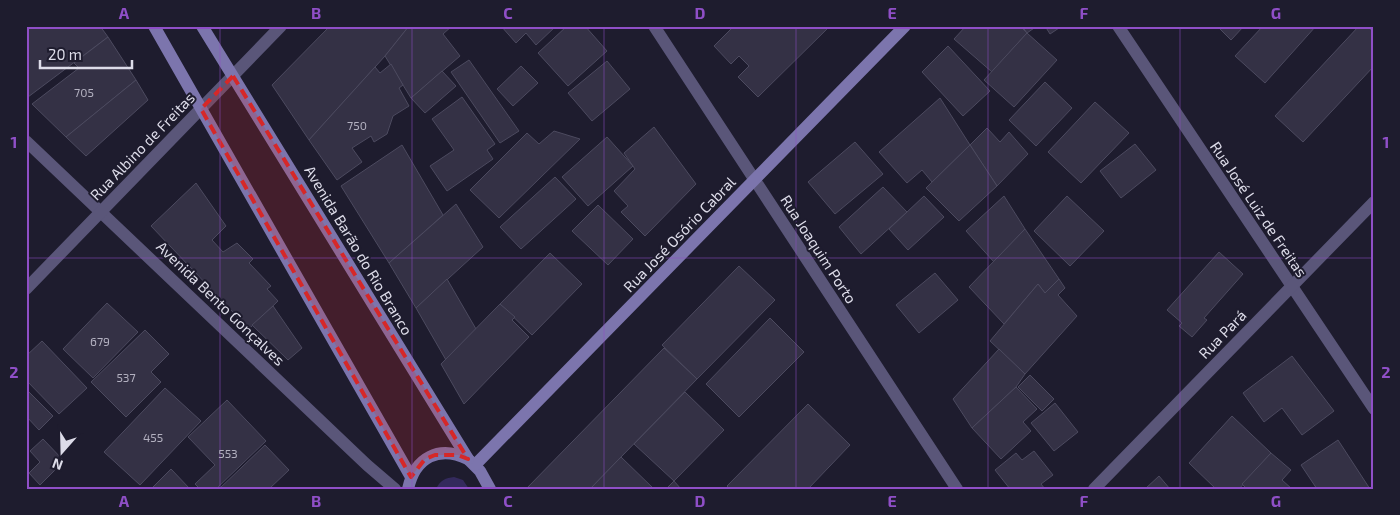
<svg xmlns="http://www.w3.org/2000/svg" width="1400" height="515" font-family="'Exo 2',sans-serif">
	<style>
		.green { fill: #342a5d }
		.building { fill: #343145; stroke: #4c4a5f }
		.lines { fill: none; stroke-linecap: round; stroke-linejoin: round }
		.street { stroke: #5a5679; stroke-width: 12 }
		.secondary { stroke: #7c75ad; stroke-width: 12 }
		.marked { fill: #d62828; fill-opacity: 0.2; stroke: #d62828; stroke-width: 4; stroke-dasharray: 10 6; stroke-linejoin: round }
		.grid { fill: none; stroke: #8f4fc7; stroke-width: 1; stroke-opacity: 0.55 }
		.labels { text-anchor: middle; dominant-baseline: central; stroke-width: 4; stroke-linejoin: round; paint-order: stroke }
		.number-label { font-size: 12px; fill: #b3b1c0 }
		.street-label { font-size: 15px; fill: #dddce9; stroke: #1e1c2e }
		.neatline { fill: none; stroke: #8f4fc7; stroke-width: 2 }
		.grid-label { font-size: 16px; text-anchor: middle; font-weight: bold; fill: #8f4fc7 }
	</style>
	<rect width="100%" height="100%" fill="#1e1c2e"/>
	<path class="green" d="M454,477L463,480L469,489H436C440,480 446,478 454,477Z"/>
	<g class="building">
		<polygon points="26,26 100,26 108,37 28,97 26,95"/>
		<polygon points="330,26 409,26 385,56 309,140 272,85"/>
		<polygon points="409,26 452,26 443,34 460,56 411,98 385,56"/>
		<polygon points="501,26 556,26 536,45 526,33 516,43"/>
		<polygon points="567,26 585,26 607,51 568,86 538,53"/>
		<polygon points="734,26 830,26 758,97 738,77 749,66 739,56 731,64 714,46"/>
		<polygon points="966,26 1020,26 1027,33 992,72 954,39"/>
		<polygon points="1022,26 1037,26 1027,33"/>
		<polygon points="1045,26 1062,26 1050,34"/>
		<polygon points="1217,26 1244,26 1231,40"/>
		<polygon points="1263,26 1316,26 1265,83 1235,56"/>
		<polygon points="1359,26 1367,26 1374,33 1374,66 1303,142 1275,116"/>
		<polygon points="1027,33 1057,60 1014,107 984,80"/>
		<polygon points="108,37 136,80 66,137 32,104 79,68 74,63"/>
		<polygon points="948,46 990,91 963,116 922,72"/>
		<polygon points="469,60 519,131 500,143 451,72"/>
		<polygon points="607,61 630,89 592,121 568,93"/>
		<polygon points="391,64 403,85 399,88 409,106 393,116 387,134 374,142 371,136 352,148 362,162 337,180 309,140 375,67 380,73"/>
		<polygon points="521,66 538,83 513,106 497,89"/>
		<polygon points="442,71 456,86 425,113 411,98"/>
		<polygon points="136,80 148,100 86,156 66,137"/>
		<polygon points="1045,82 1072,108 1036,146 1009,120"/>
		<polygon points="462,97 495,144 487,150 493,159 447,191 430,166 454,150 432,119"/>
		<polygon points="940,98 970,145 932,182 922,170 907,183 879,152"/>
		<polygon points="1095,102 1129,133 1081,183 1048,152"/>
		<polygon points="654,127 696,184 645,236 621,212 628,206 614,191 635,169 624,153"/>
		<polygon points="987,128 1000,142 1009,132 1028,154 997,186 970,145"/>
		<polygon points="554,131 580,139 499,218 470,190 527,133 539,144"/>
		<polygon points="607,137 633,166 588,206 562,177"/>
		<polygon points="855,142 883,174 835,214 808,182"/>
		<polygon points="1135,144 1156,170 1121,198 1100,171"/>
		<polygon points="402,145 443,215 389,263 341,186"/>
		<polygon points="970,145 997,186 959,221 926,188"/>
		<polygon points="555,177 576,199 521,249 500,227"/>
		<polygon points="196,183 226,226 212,240 223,252 237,243 253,259 249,263 271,286 267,289 278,301 249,329 151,226"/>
		<polygon points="883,187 907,212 861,254 839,227"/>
		<polygon points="924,196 944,217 908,250 889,229"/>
		<polygon points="1004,196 1025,229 994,262 966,231"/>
		<polygon points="1067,196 1104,231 1070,266 1034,231"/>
		<polygon points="456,204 483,247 416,308 389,263"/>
		<polygon points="598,205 633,239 608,265 572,231"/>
		<polygon points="1025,229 1059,279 1045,293 1038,284 1004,324 969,287"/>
		<polygon points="1219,252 1243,274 1204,318 1207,320 1192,337 1179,326 1182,323 1167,310"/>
		<polygon points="550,253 582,284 532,335 500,304"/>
		<polygon points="739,266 775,300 697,379 662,345"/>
		<polygon points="935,273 958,300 919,333 896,305"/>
		<polygon points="447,279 476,329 446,360 416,308"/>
		<polygon points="1059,279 1065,288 1058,295 1077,316 1025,374 990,341 1038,284 1045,293"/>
		<polygon points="107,303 138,332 93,378 63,349"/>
		<polygon points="500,304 515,317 512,320 529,337 464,404 441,364"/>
		<polygon points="273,306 302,348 288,360 252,325"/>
		<polygon points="770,318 804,352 739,417 706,384"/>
		<polygon points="145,330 169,354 151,372 161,382 126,417 91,382"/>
		<polygon points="42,341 87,388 59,414 26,380 26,356"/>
		<polygon points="664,348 697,379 621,457 590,489 526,489"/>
		<polygon points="999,349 1025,374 1016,387 972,428 953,399"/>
		<polygon points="1292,356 1334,411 1302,435 1282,408 1264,422 1243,393"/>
		<polygon points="1030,375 1054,399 1042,411 1018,387"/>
		<polygon points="1016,387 1037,409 1023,422 1031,431 1001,459 972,428"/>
		<polygon points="165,388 201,421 140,485 104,452"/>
		<polygon points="26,389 53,416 39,430 26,416"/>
		<polygon points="685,392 724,430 674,481 634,444"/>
		<polygon points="227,400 266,441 216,489 200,489 195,484 215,465 188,437"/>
		<polygon points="1055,403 1078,432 1054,451 1031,423"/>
		<polygon points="808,404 850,445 808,489 730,489 727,486"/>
		<polygon points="1232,416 1271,453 1239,489 1216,489 1189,463"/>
		<polygon points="43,439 64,461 40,485 29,473 40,462 30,451"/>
		<polygon points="1338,440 1370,489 1317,489 1301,465"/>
		<polygon points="265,445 289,470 269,489 219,489"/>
		<polygon points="1034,451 1053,475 1041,484 1045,489 1010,489 995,470 1016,453 1022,460"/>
		<polygon points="1271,453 1291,470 1282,480 1292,489 1247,489 1242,484"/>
		<polygon points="621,457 654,489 590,489"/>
		<polygon points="171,469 190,489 151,489"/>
		<polygon points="1159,476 1170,489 1145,489"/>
		<polygon points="674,481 681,489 666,489"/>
	</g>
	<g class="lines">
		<g class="street">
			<polyline points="654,26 957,489"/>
			<polyline points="1118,26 1374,409"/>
			<polyline points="26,141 367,465 395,489"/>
			<polyline points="26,289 281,26"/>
			<polyline points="1094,489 1374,202"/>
		</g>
		<g class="secondary">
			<polyline points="154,26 411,477"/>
			<polyline points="202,26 468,459 480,471 490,489"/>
			<polyline points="475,465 905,26"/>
			<path d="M408,489C415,457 439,445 468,459"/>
		</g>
	</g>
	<path class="marked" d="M233,76L468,459L458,455H435L425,459L411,477L201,109Z"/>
	<path class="grid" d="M220,26V489M412,26V489M604,26V489M796,26V489M988,26V489M1180,26V489M26,258H1374"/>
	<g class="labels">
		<g class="number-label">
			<text x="84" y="92">705</text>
			<text x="357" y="125">750</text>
			<text x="100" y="341">679</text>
			<text x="126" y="377">537</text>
			<text x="153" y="437">455</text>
			<text x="228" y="453">553</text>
		</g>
		<g class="street-label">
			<text transform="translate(142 146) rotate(-46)">Rua Albino de Freitas</text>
			<text transform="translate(1259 209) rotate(56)">Rua José Luiz de Freitas</text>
			<text transform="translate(679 234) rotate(-46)">Rua José Osório Cabral</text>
			<text transform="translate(819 249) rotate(57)">Rua Joaquim Porto</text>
			<text transform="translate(359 250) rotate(59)">Avenida Barão do Rio Branco</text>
			<text transform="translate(221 303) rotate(44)">Avenida Bento Gonçalves</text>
			<text transform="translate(1222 334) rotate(-46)">Rua Pará</text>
		</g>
	</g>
	<rect width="1400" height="515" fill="none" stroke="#1e1c2e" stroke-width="55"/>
	<g transform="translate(62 452) rotate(200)" stroke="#1e1c2e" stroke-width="4" paint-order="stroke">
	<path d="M0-4L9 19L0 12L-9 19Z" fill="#dddce9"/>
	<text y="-8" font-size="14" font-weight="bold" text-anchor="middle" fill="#dddce9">N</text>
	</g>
	<path d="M40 60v8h92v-8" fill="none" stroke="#dddce9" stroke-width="2.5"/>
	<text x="48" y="60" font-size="15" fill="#dddce9" stroke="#1e1c2e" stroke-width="4" paint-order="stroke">20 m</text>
	<rect x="28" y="28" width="1344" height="460" class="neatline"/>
	<g class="grid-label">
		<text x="124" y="19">A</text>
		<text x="316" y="19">B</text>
		<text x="508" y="19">C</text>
		<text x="700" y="19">D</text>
		<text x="892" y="19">E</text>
		<text x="1084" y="19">F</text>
		<text x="1276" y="19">G</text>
		<text x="14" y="148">1</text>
		<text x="1386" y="148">1</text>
		<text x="14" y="378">2</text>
		<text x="1386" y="378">2</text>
		<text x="124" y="507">A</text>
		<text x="316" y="507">B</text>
		<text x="508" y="507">C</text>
		<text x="700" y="507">D</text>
		<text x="892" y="507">E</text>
		<text x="1084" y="507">F</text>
		<text x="1276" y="507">G</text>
	</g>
</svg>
